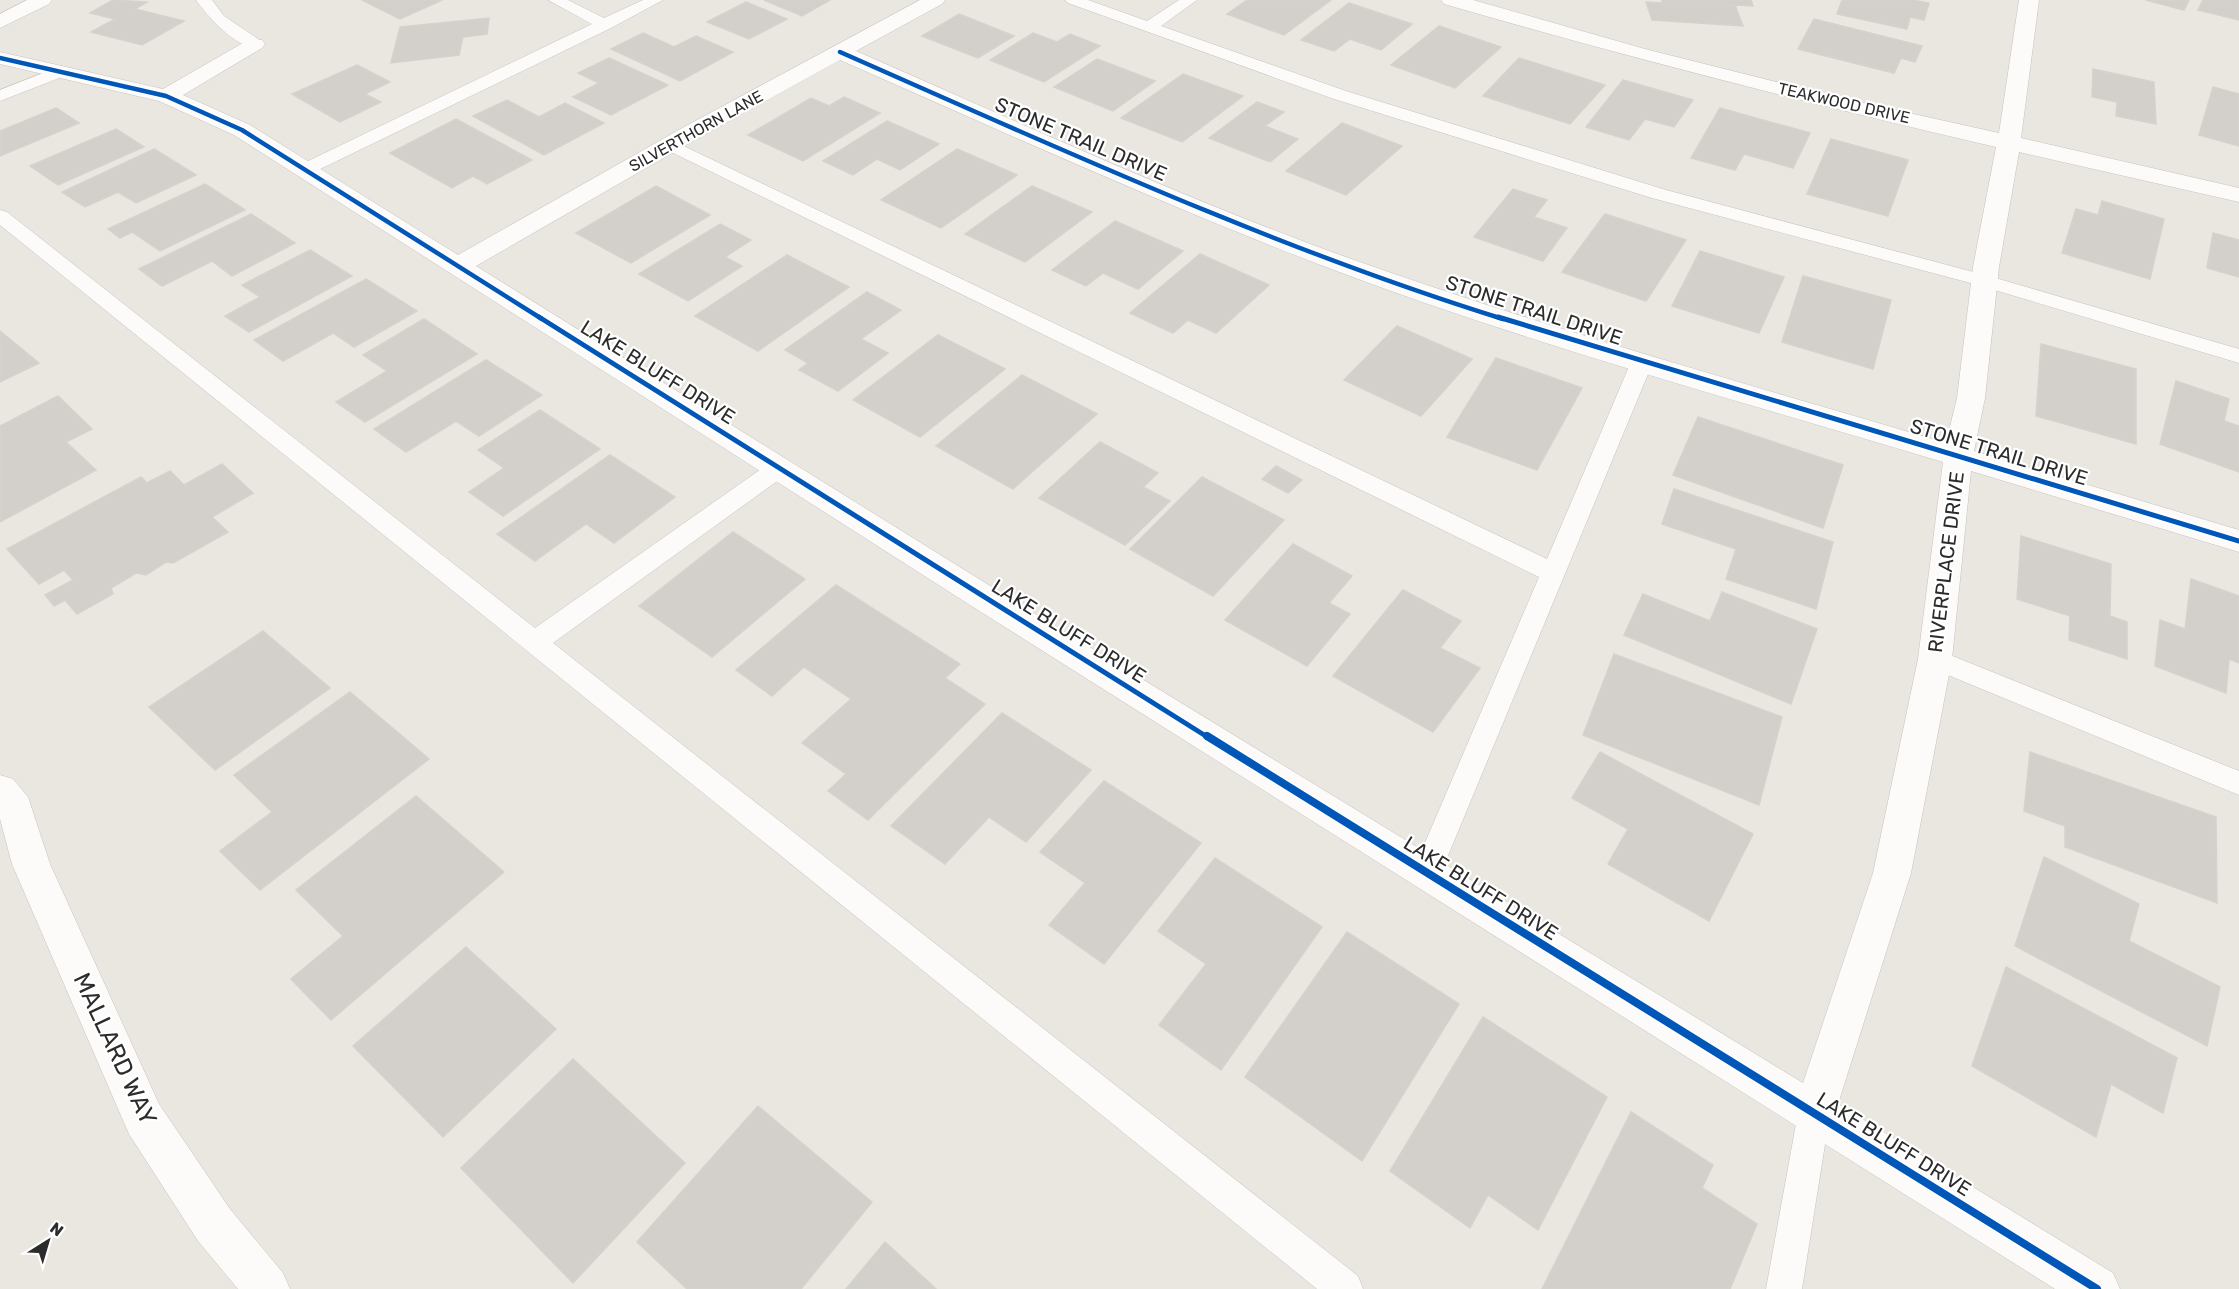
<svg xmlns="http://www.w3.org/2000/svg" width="2239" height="1289" font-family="Rubik,sans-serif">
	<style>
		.building { fill: #d3d0cc; stroke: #d5d2cd; stroke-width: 1.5 }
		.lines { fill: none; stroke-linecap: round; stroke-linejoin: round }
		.service-casing { stroke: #c3c3c2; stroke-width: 1 }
		.minor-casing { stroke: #c3c3c2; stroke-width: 1 }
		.service { fill: #fcfbfa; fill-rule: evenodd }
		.minor { fill: #fcfbfa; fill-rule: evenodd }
		.cycleway-far2-casing { stroke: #fff; stroke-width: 7 }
		.cycleway-far1-casing { stroke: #fff; stroke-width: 9 }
		.cycleway-casing { stroke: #fff; stroke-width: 11 }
		.cycleway-far2 { stroke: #0057b8; stroke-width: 4.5 }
		.cycleway-far1 { stroke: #0057b8; stroke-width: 5 }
		.cycleway { stroke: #0057b8; stroke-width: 8 }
		.labels { text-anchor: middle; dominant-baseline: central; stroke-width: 4.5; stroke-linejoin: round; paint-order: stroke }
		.far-street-label { font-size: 16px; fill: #2c2c2c; stroke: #fff }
		.street-label { font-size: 20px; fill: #2c2c2c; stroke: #fff }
		.near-street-label { font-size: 24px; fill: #2c2c2c; stroke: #fff }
	</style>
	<rect width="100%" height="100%" fill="#eae7e1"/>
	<g class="building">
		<polygon points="113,0 147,2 135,9 184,21 142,45 91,32 115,19 90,13"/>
		<polygon points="362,0 442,0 400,19"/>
		<polygon points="764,0 830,0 802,16"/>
		<polygon points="1247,0 1331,0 1284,35 1227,14"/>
		<polygon points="1662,0 1751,0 1753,6 1735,5 1743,26 1652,20 1646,2 1662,3"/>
		<polygon points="1842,0 1912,0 1929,3 1924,20 1910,17 1907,29 1837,14"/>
		<polygon points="2146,0 2189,0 2184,10"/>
		<polygon points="2203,0 2239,0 2239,20 2198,10"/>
		<polygon points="746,2 787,19 749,39 707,22"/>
		<polygon points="1349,3 1412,24 1381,50 1350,39 1334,51 1301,40"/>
		<polygon points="959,14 1014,36 978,58 922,36"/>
		<polygon points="489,18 487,34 463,37 459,55 391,63 400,27"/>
		<polygon points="1814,19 1922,46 1915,62 1901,58 1894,73 1798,49"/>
		<polygon points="1439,26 1501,47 1455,88 1391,65"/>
		<polygon points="643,33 674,47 696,36 733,52 680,81 611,49"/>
		<polygon points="1033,33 1057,42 1070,34 1100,46 1044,82 990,60"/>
		<polygon points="609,58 668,85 611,115 573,97 599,83 578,73"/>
		<polygon points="1519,58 1605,85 1570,124 1483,96"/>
		<polygon points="1097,59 1155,81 1113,111 1054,87"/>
		<polygon points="357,65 390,82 365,94 381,102 340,122 292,94"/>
		<polygon points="2093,69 2154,82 2156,124 2116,116 2117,102 2092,97"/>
		<polygon points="1183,74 1243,96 1182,142 1121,118"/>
		<polygon points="1623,80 1693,100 1674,127 1645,119 1629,140 1586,127"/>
		<polygon points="2213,87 2239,94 2239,146 2199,135"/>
		<polygon points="844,97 880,113 803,161 748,135 811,98 829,106"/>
		<polygon points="507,100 539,117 565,103 604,123 544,155 473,116"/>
		<polygon points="1257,102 1284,112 1265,126 1298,139 1270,162 1209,138"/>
		<polygon points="56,108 79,123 0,156 0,131"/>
		<polygon points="1720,108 1810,133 1793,168 1744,154 1735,170 1691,158"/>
		<polygon points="456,119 532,160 487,184 473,176 452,188 390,153"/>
		<polygon points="887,121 939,144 900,170 877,159 853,175 823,161"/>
		<polygon points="1342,123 1402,146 1346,195 1286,171"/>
		<polygon points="116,129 144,147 58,185 30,166"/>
		<polygon points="1831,139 1908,160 1888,216 1807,194"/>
		<polygon points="154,149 196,175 136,203 118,192 85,207 62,192"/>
		<polygon points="957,149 1017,175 941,228 881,200"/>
		<polygon points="205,184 245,210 160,251 132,232 120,238 108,229"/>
		<polygon points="656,186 710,215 631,263 576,233"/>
		<polygon points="1032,186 1092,212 1025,262 965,234"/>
		<polygon points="1513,189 1547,200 1534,217 1567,228 1543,261 1474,237"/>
		<polygon points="2102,201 2164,219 2150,279 2062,253 2076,209 2098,215"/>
		<polygon points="251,214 295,243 232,276 212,261 162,286 139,269"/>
		<polygon points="1605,214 1686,240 1646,301 1562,272"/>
		<polygon points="1115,221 1183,251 1138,289 1103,273 1086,286 1052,270"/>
		<polygon points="720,224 751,240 725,257 742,266 688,301 639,274"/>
		<polygon points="2213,233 2239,240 2239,277 2207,268"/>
		<polygon points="310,250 352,276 249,332 225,316 260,297 242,285"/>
		<polygon points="1700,251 1784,277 1759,333 1672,306"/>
		<polygon points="1200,254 1269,285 1216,333 1188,320 1173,333 1130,313"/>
		<polygon points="787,255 849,287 758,351 695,316"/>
		<polygon points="1803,276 1891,300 1873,369 1782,342"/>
		<polygon points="366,279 417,311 354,347 333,333 283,361 254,340"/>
		<polygon points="867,292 901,310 861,339 888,353 838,391 799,370 808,363 785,350"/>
		<polygon points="424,319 477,354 365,422 336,402 387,371 363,355"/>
		<polygon points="1397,326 1472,359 1421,416 1344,380"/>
		<polygon points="0,331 39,363 0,382"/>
		<polygon points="938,335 1005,369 920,437 853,400"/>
		<polygon points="2041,344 2136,369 2136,444 2036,416"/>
		<polygon points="1496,358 1582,388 1537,470 1447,437"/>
		<polygon points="486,360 542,395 479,436 456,421 406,452 374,429"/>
		<polygon points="1022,375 1097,414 1013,489 936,446"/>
		<polygon points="2176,381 2229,399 2224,421 2239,426 2239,472 2160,444"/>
		<polygon points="58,396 92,429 66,442 96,470 0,522 0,426"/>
		<polygon points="540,410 600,449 503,516 469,492 504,468 478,450"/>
		<polygon points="1698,417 1843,465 1823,528 1673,475"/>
		<polygon points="1100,442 1158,473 1143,487 1170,501 1125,545 1039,498"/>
		<polygon points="610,455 675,497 614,543 586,524 535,561 497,534"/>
		<polygon points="222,464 253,493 212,517 228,532 173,563 166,562 146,575 136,573 111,588 113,594 77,614 65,600 54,606 45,595 73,580 64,570 39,584 7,549 141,477 147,483 170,471 184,485"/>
		<polygon points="1276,466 1302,480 1288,493 1262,479"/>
		<polygon points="1202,477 1284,520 1213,596 1130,549"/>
		<polygon points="1674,489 1833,542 1816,609 1726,579 1736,549 1662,524"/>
		<polygon points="733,532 805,579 712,657 639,606"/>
		<polygon points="2021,536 2111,564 2110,616 2127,622 2127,659 2069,640 2070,616 2017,599"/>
		<polygon points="1293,544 1352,576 1329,603 1350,614 1307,666 1225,620"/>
		<polygon points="2191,579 2239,596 2239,663 2229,659 2226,693 2155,666 2160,620 2185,629"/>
		<polygon points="836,585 960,664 945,678 985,704 868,820 828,791 846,774 802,743 851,699 804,667 772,696 736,670"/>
		<polygon points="1403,590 1461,621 1440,648 1480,668 1433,732 1333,676"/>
		<polygon points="1722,592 1817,629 1791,704 1624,635 1643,594 1710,621"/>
		<polygon points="263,631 330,688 215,770 149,707"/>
		<polygon points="1614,654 1782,717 1759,805 1583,735"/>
		<polygon points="350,692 429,759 260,890 220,851 272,812 234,775"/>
		<polygon points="1002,713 1091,770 1026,842 989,817 945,864 891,826"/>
		<polygon points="1600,752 1753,834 1709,921 1608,864 1628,829 1572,798"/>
		<polygon points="2030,752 2216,817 2217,903 2065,847 2065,826 2024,811"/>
		<polygon points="1104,781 1201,843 1104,964 1049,925 1085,883 1040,852"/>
		<polygon points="416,796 504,872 331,1020 291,979 343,936 296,890"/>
		<polygon points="2044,857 2139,904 2129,941 2220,987 2207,1046 2015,946"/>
		<polygon points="1215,858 1322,927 1221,1070 1159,1025 1206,964 1158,931"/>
		<polygon points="1347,932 1459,1004 1362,1161 1245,1077"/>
		<polygon points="466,947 556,1029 443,1137 353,1046"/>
		<polygon points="2006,967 2177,1058 2163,1113 2111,1084 2096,1137 1972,1066"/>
		<polygon points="1483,1017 1607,1097 1538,1230 1488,1195 1470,1228 1390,1171"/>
		<polygon points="573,1059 685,1163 573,1283 461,1168"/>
		<polygon points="758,1106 872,1202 801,1289 687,1289 637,1242"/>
		<polygon points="1631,1112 1713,1165 1702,1188 1757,1224 1730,1289 1542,1289"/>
		<polygon points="885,1242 936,1289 846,1289"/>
	</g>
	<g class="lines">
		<defs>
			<g id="service">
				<path d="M196,0H212L224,16L261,41L263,44L261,47C240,53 207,16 196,0Z"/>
				<polygon points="548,0 568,0 604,18 643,0 663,0 611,28 312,173 300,173 297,169 300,165 592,24"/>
				<polygon points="1065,0 1088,0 1147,21 1179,0 1197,0 1161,26 1346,91 1666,190 1992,277 2239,349 2239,363 1978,285 1652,198 1334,99 1068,3"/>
				<polygon points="61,66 69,71 67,75 0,101 0,90"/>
				<polygon points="671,140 1547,559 1631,362 1635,357 1649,357 1653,362 1437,882 1427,886 1417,882 1412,873 1539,577 665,149 662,145 665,141"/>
				<polygon points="0,210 7,212 535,628 771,462 779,460 787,462 790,468 787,474 553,643 1358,1276 1363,1289 1317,1289 0,225"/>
				<polygon points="1935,649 2239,771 2239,795 1926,666 1922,659 1926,652"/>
				<polygon points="1814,1097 1826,1101 1830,1113 1802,1289 1766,1289 1798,1113 1802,1101"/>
			</g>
			<g id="minor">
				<polygon points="27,0 52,0 49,4 0,28 0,14"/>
				<path d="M920,0H945L942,4L856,51C1016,121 1175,195 1340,255C1539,326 1743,383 1946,443L1957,398L1973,267L1996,147C1811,104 1627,57 1444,4L1441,0H1473L1645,49L1832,96L1999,133L2019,0H2039L2021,138L2239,188V202L2019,152L1999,267L1985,398L1974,451L2239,530V552L1971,471L1952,659L1911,873L1838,1104L2113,1273L2120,1289H2055L981,612L234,135L159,101L0,64V52L163,89L248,40H262L265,44L262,48L183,95L250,125L458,255L684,127ZM840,60C999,130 1157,202 1318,264C1522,342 1734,399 1943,462L1918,659L1873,873L1803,1083L1003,594L476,266L700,137Z"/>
				<polygon points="0,775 13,779 28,797 50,864 159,1104 230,1209 283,1273 290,1289 238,1289 198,1241 129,1134 12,864 0,819"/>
			</g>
		</defs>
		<use href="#service" class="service-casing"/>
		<use href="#minor" class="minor-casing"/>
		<use href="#service" class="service"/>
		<use href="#minor" class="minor"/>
		<defs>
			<g id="cycleway-far2">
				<path d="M840,52C1058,148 1275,248 1503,319"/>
				<polyline points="0,58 166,96 242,130 542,319"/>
			</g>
			<g id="cycleway-far1">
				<polyline points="539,317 1209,738"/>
				<polyline points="1498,317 2239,541"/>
			</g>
			<polyline id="cycleway" points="1207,736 2097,1289"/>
		</defs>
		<use href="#cycleway-far2" class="cycleway-far2-casing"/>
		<use href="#cycleway-far1" class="cycleway-far1-casing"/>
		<use href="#cycleway" class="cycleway-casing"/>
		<use href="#cycleway-far2" class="cycleway-far2"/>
		<use href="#cycleway-far1" class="cycleway-far1"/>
		<use href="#cycleway" class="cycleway"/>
	</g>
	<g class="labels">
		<g class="far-street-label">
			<text transform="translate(1844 103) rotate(13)">TEAKWOOD DRIVE</text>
			<text transform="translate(696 131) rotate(-29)">SILVERTHORN LANE</text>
		</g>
		<g class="street-label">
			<text transform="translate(1081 139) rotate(23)">STONE TRAIL DRIVE</text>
			<text transform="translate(1534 310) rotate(18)">STONE TRAIL DRIVE</text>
			<text transform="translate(658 372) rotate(32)">LAKE BLUFF DRIVE</text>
			<text transform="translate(1999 452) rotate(17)">STONE TRAIL DRIVE</text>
			<text transform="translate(1946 562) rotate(-83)">RIVERPLACE DRIVE</text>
			<text transform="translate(1069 631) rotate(32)">LAKE BLUFF DRIVE</text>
			<text transform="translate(1481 888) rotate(32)">LAKE BLUFF DRIVE</text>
			<text transform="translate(1894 1144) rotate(32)">LAKE BLUFF DRIVE</text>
		</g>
		<g class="near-street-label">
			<text transform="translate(115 1049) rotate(65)">MALLARD WAY</text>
		</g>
	</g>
	<g transform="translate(48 1241) rotate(37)" stroke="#ffffff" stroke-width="4.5" paint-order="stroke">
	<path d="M0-4.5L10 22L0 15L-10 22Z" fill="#2c2c2c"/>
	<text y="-9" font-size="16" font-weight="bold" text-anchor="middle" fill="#2c2c2c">N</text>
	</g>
</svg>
